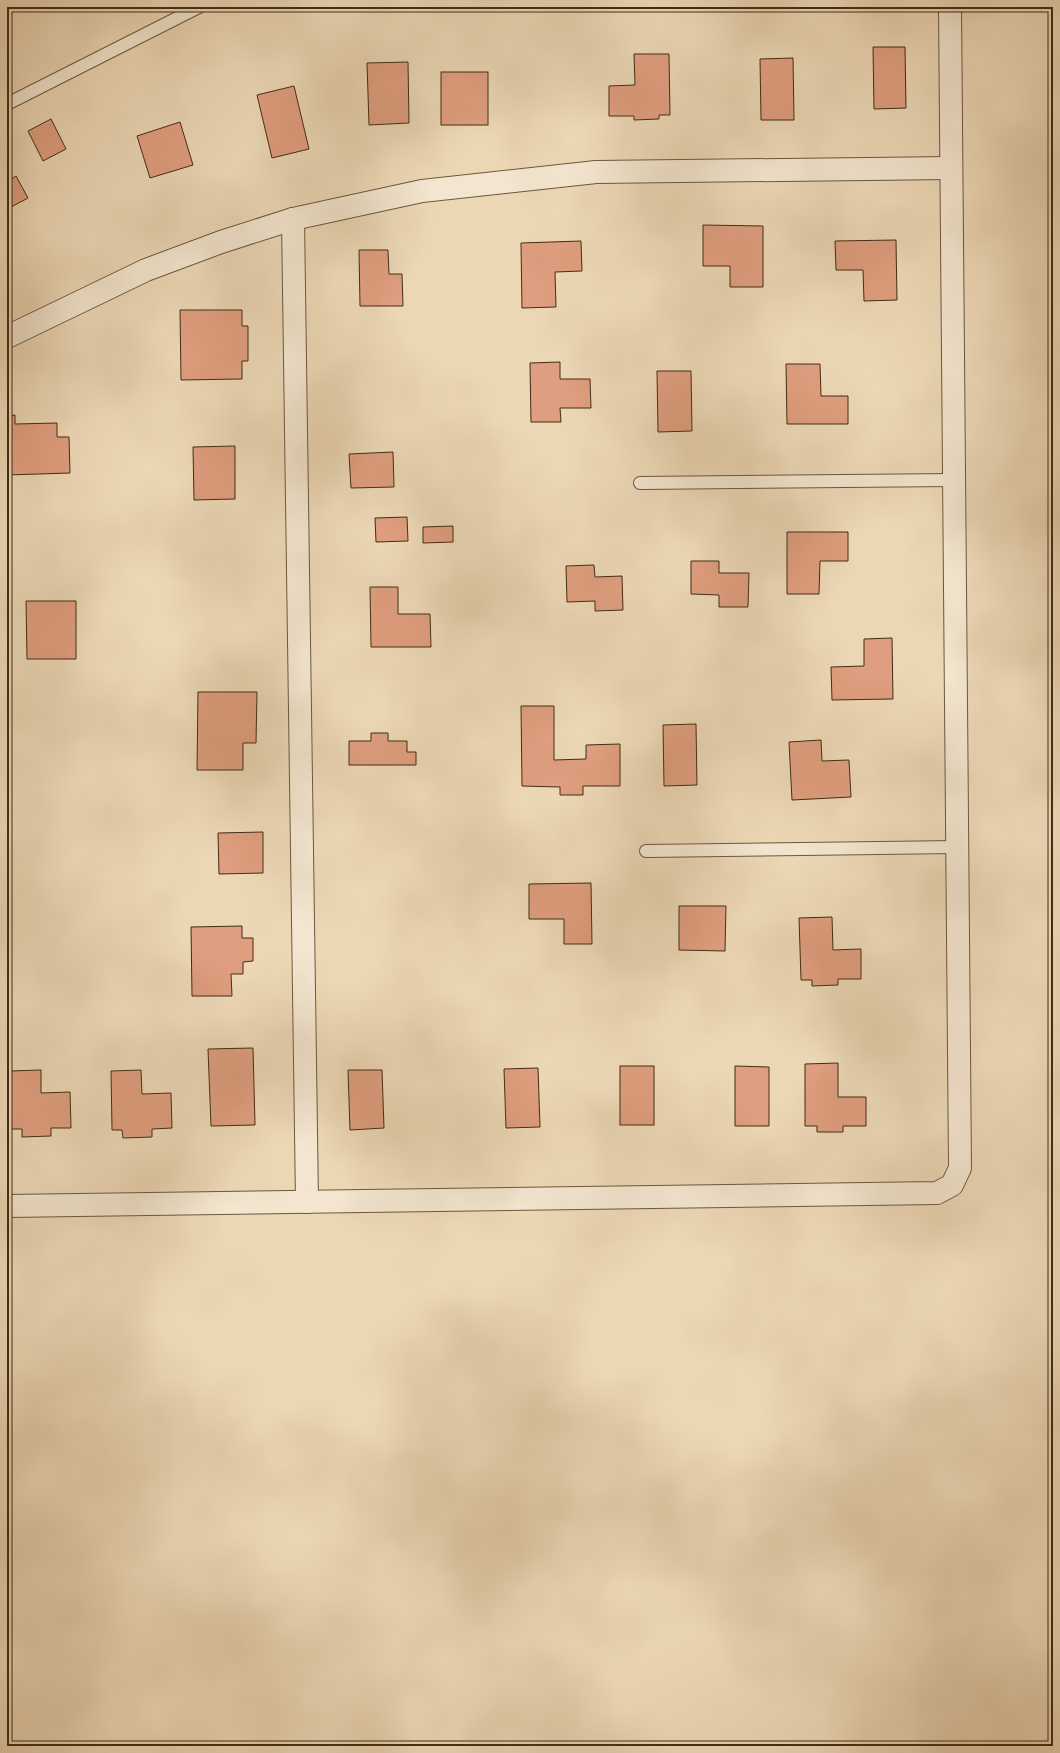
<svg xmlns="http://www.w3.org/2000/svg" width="1060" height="1753" font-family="Vollkorn,serif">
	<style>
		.building { fill: #df9e7f; stroke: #402d15 }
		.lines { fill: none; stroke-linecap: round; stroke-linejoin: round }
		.service-casing { stroke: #6b583d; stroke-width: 14 }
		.minor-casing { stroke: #6b583d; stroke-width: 24 }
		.service { stroke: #f3e5cf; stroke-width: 12 }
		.minor { stroke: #f3e5cf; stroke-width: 22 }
	</style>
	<rect width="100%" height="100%" fill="#ecd7b5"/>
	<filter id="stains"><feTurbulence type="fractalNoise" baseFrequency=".005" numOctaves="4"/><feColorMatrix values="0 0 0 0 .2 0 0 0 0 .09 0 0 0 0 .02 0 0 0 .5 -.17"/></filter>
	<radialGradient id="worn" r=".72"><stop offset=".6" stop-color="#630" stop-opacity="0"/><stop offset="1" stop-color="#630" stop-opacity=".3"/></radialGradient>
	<g class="building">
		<polygon points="873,47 905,47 906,108 874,109"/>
		<polygon points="634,54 669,54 670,115 659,115 659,119 634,120 634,116 609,116 609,86 635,85"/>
		<polygon points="793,58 794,120 761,120 760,59"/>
		<polygon points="408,62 409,123 369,125 367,63"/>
		<rect x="441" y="72" width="47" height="53"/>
		<polygon points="294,86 309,149 272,158 257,95"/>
		<polygon points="51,119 66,149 43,161 28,131"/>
		<polygon points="180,122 193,165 150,178 137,136"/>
		<polygon points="16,176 28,198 11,207 7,200 7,182"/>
		<polygon points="703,225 763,226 763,287 730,287 730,266 703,266"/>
		<polygon points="896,240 897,300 864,301 863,270 836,270 835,241"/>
		<polygon points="581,241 582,271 555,272 556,307 522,308 521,243"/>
		<polygon points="359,250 388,250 389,274 402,274 403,306 360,306"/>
		<polygon points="180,310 242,310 242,326 248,326 248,361 242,361 242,379 181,380"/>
		<polygon points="560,362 560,379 590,379 591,408 560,408 561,422 531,422 530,363"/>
		<polygon points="786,364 820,364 821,396 848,396 848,424 787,424"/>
		<polygon points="657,371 691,371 692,431 658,432"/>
		<polygon points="15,415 15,424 57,423 57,437 69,437 70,473 7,475 7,416"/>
		<polygon points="235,446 235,499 194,500 193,447"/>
		<polygon points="393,452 394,487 351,488 349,454"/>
		<polygon points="407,517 408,541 376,542 375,518"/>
		<polygon points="453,526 453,542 423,543 423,527"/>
		<polygon points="787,532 848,532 848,561 820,561 819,594 787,594"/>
		<polygon points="691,561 719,561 719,573 749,573 748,607 719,607 719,595 691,594"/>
		<polygon points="594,565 595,577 622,576 623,610 595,611 595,601 567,602 566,566"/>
		<polygon points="370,587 398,587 398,614 430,614 431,647 371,647"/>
		<polygon points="26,601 76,601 76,659 27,659"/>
		<polygon points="892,638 893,699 832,700 831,667 864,666 864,639"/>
		<polygon points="198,692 257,692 256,743 243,743 243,770 197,770"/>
		<polygon points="521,706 554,706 554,760 586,759 586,745 620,744 620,786 583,786 583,795 560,795 560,787 522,786"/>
		<polygon points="696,724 697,785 664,786 663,725"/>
		<polygon points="371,733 388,733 388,741 407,741 407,752 416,752 416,765 349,765 349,741 371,741"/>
		<polygon points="821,740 822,761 849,760 851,797 792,800 789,742"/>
		<polygon points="263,832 263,873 219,874 218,833"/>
		<polygon points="591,883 592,944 564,944 564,919 529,919 529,884"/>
		<polygon points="679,906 726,906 725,951 679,950"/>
		<polygon points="832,917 833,950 861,949 861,979 838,979 838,985 812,986 812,980 801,980 799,918"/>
		<polygon points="242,926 242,938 253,938 253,961 243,962 243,974 231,974 232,996 192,996 191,927"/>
		<polygon points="253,1048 255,1125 211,1126 208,1049"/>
		<polygon points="838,1063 838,1097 866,1097 866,1126 843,1126 843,1132 817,1132 817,1126 805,1126 805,1064"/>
		<rect x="620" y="1066" width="34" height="59"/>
		<polygon points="735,1066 769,1067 769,1126 735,1126"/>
		<polygon points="538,1068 540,1127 506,1128 504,1069"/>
		<polygon points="41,1070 41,1093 70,1092 71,1128 51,1128 51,1136 22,1137 22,1129 11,1129 10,1071"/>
		<polygon points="141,1070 142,1094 171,1093 172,1128 152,1129 152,1137 123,1138 122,1130 112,1130 111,1071"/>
		<polygon points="348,1070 382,1070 384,1128 350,1130"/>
	</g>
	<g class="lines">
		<defs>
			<g id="service">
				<polyline points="7,104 199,7"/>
				<polyline points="640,483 954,480"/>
				<polyline points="646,851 957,847"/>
			</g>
			<g id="minor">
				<polyline points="293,219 307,1202"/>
				<polyline points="7,337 146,270 221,242 293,219 422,191 596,172 951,168"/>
				<polyline points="7,1206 937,1193 952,1185 960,1168 950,7"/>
			</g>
		</defs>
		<use href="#service" class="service-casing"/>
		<use href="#minor" class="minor-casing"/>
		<use href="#service" class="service"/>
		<use href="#minor" class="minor"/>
	</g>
	<rect width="1060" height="1753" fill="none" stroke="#ecd7b5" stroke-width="24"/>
	<rect x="8" y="8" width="1044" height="1737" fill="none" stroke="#402d15" stroke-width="2"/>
	<rect x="12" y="12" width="1036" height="1729" fill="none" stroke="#402d15"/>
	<rect width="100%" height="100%" filter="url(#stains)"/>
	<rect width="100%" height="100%" fill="url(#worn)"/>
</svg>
